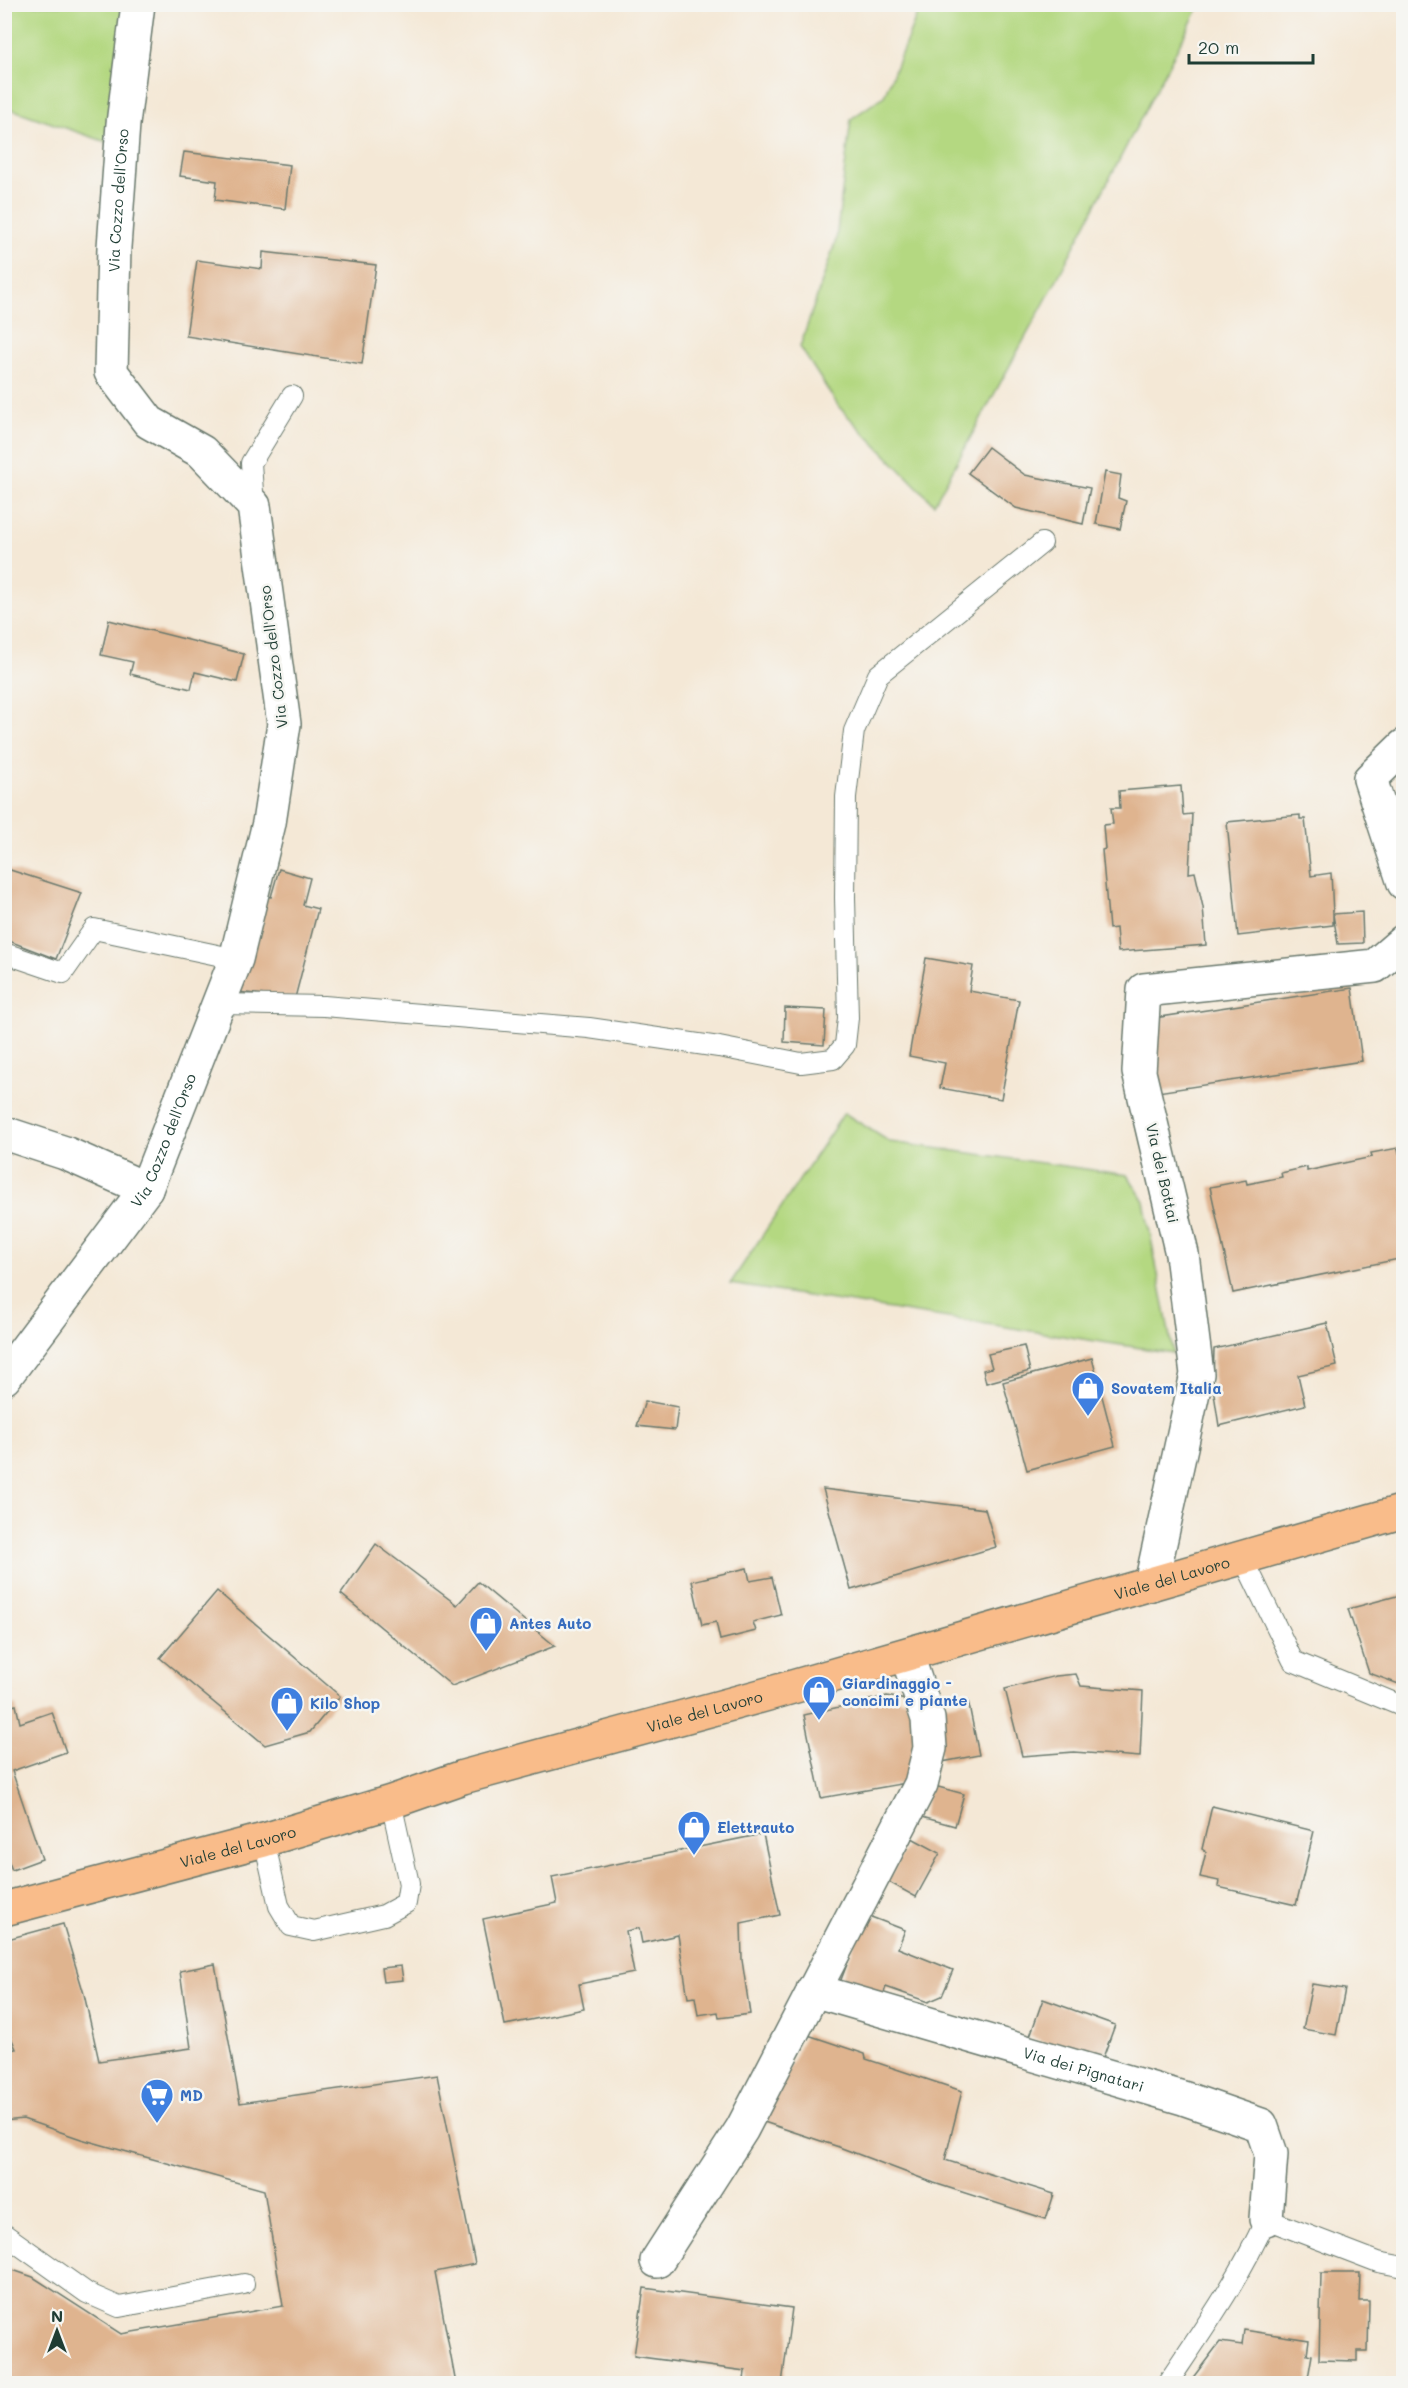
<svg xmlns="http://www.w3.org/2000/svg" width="1408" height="2388" font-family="Mali,sans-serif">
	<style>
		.green { fill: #b4d881; stroke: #6a8a5a; stroke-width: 1.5 }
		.building { fill: #dfb48f }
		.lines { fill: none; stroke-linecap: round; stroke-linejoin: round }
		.lane-casing { stroke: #6a796d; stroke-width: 22 }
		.street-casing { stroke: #6a796d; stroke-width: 36 }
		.primary-casing { stroke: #6a796d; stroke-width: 36 }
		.lane { stroke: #fff; stroke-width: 20 }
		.street { stroke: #fff; stroke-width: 33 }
		.primary { stroke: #f9bc8a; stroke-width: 33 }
		.labels { text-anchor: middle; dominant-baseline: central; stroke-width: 5; stroke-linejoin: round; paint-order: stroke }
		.street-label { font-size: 15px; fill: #1f3d34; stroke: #f6f6f2 }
		.shop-label { font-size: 15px; font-weight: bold; fill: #366cbe; stroke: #f6f6f2; text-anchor: start }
	</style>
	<rect width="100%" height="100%" fill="#f6f6f2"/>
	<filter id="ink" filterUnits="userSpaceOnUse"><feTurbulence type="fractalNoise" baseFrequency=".0167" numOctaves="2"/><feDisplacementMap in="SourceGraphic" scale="12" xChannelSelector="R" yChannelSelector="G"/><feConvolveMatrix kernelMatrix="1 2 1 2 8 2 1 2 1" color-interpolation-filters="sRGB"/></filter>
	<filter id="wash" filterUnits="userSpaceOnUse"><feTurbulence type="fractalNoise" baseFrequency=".008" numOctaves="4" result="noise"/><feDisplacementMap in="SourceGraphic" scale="24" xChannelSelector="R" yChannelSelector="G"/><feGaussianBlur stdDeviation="1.35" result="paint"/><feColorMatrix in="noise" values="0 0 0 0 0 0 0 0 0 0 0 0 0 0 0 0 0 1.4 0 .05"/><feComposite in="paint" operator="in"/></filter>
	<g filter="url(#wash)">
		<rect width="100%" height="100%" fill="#f4e8d6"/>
		<g class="green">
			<polygon points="5,5 128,5 109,143 5,107"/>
			<polygon points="921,5 1200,5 1054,285 934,504 839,407 800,347 836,240 851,119 884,96"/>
			<polygon points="844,1113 890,1142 1128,1175 1144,1201 1173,1353 730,1284"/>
		</g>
		<g id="blocks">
			<g class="building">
				<polygon points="184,152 290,165 285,209 215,200 217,181 180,176"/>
				<polygon points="263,252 376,265 362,364 186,336 197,260 262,269"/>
				<polygon points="988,447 1025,475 1090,488 1083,524 1016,508 968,473"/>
				<polygon points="1105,472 1121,475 1118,498 1126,501 1120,529 1096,524"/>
				<polygon points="109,620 244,654 237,682 195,672 191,689 130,674 133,662 101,655"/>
				<polygon points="1181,786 1183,815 1192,814 1189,873 1195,872 1203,907 1206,945 1118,952 1116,928 1109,929 1102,850 1105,849 1103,825 1113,824 1111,808 1120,808 1119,791"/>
				<polygon points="1300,815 1300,819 1305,819 1311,876 1331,873 1333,914 1362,912 1363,943 1338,944 1333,914 1333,925 1238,936 1227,822"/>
				<polygon points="4,868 82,893 56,959 4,939"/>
				<polygon points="279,869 310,878 303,905 318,909 295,998 237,992 264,895 271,897"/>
				<polygon points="926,958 973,966 969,991 1019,1000 1001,1099 940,1088 945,1063 909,1056"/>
				<polygon points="1352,988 1362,1061 1158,1092 1148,1019"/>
				<polygon points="785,1008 826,1010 824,1045 784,1042"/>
				<polygon points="1398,1148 1399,1153 1404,1152 1404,1258 1233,1293 1210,1187 1246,1180 1247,1184 1282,1177 1281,1173 1307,1167 1307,1171 1372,1157 1371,1153"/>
				<polygon points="1327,1323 1337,1366 1298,1375 1305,1405 1219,1426 1213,1387 1214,1349"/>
				<polygon points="1024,1346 1030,1371 986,1383 983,1370 992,1368 988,1354"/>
				<polygon points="1092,1358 1115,1446 1027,1470 1003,1382"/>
				<polygon points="645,1401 678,1407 675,1430 637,1426"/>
				<polygon points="823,1489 985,1509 996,1547 851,1590"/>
				<polygon points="376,1544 457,1605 478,1582 555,1646 452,1686 341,1594"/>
				<polygon points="747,1568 750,1581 772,1577 781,1615 753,1622 756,1631 720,1640 716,1622 702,1625 692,1581"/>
				<polygon points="217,1591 340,1696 310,1732 265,1745 160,1658"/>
				<polygon points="1404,1594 1404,1686 1369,1673 1348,1609"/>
				<polygon points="1076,1674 1081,1686 1143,1691 1140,1757 1074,1752 1022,1756 1005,1689 1056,1676"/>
				<polygon points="887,1696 905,1700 924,1731 912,1782 821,1798 804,1715"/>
				<polygon points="968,1700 979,1755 942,1762 932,1707"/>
				<polygon points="16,1705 20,1723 52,1712 66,1752 12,1771 42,1859 12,1870 4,1850 4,1708"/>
				<polygon points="931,1785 964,1794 955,1826 922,1817"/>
				<polygon points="1212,1806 1314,1831 1296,1905 1218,1887 1219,1881 1200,1877 1206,1852 1202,1849"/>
				<polygon points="763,1834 780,1915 741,1923 742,1960 750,2014 719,2018 718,2012 698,2015 695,1997 688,1998 678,1935 642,1943 639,1928 626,1931 634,1973 579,1984 584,2009 505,2025 483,1919 557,1903 552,1877"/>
				<polygon points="912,1838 940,1853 916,1897 887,1881"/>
				<polygon points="866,1915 905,1930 898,1948 953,1970 942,1996 928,2002 886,1987 881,2001 839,1985"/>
				<polygon points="63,1924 84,1994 99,2061 191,2048 180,1971 215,1964 240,2103 437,2075 475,2264 435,2272 456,2384 4,2384 4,2267 33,2277 121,2334 283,2306 264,2190 81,2139 23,2119 4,2121 4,2051 16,2049 4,2021 4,1940"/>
				<polygon points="401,1966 403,1980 383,1982 381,1968"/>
				<polygon points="1312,1984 1345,1989 1336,2035 1303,2029"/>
				<polygon points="1043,1999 1115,2025 1101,2063 1030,2036"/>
				<polygon points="805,2034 865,2054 866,2059 962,2091 945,2160 1054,2194 1046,2219 934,2183 839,2147 764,2122"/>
				<polygon points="1321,2273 1360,2273 1359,2301 1369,2301 1368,2351 1357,2351 1357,2361 1319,2360"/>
				<polygon points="644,2288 792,2308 782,2384 744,2381 745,2371 634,2356"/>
				<polygon points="1244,2330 1309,2340 1307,2354 1312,2355 1307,2384 1188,2384 1220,2342 1242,2345"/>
			</g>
		</g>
	</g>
	<g filter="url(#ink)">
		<use href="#blocks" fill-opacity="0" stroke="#6a796d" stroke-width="1.5"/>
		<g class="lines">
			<defs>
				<g id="lane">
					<polyline points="254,506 251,463 292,396"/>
					<polyline points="4,953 63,973 94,929 236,959"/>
					<polyline points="220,1004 324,1006 589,1028 719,1047 801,1063 833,1059 845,1045 848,1018 845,898 846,797 854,731 878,675 1042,543"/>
					<polyline points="1243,1558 1293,1661 1404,1707"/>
					<polyline points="264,1840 279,1906 291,1926 314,1931 384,1915 406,1903 409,1884 391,1802"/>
					<polyline points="4,2234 87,2293 119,2307 244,2284"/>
					<path d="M1167,2384C1203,2330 1240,2278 1266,2219L1378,2262L1404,2267"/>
				</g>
				<g id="street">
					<polyline points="1404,746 1370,779 1404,883"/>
					<polyline points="4,1133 65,1153 146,1189"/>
					<path id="s1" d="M4,1378L146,1189L236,959L269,823L284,724L254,506L202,452L149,422L111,372L114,247L123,124L138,4"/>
					<polyline points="1151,1584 1197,1374 1182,1254 1139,1072 1144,990 1375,966 1404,941"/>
					<path id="s2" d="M813,1990L1183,2098L1261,2125L1271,2154L1266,2219"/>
					<polyline points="657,2261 742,2129 921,1784 930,1748 928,1719 907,1655"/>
				</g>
				<g id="primary">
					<path id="s3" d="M4,1909L264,1840L391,1802L463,1777L768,1694L1404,1511"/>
				</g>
			</defs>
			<use href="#lane" class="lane-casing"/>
			<use href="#street" class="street-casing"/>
			<use href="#primary" class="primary-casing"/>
			<use href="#lane" class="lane"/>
			<use href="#street" class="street"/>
			<use href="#primary" class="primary"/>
		</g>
	</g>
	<defs>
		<symbol id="shop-pin" viewBox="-11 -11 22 30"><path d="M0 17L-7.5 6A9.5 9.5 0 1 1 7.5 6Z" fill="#3f7fe0" stroke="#f6f6f2"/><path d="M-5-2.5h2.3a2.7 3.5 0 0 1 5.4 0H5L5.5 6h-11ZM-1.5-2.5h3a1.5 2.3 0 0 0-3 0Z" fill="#fff"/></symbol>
		<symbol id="supermarket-pin" viewBox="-11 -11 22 30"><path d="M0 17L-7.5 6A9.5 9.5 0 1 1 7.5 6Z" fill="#3f7fe0" stroke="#f6f6f2"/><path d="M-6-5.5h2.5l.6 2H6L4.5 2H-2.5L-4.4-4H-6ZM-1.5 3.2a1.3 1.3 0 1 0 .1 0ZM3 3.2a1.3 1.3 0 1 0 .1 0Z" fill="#fff"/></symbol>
	</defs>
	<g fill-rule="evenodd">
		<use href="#shop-pin" x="1069" y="1369" width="38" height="52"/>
		<use href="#shop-pin" x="467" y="1604" width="38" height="52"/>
		<use href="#shop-pin" x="800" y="1673" width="38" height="52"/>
		<use href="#shop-pin" x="268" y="1684" width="38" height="52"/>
		<use href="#shop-pin" x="675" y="1808" width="38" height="52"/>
		<use href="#supermarket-pin" x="138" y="2076" width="38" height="52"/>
	</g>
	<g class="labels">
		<g class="street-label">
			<text stroke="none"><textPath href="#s1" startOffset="1314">Via Cozzo dell'Orso</textPath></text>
			<text transform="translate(273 657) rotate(-97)">Via Cozzo dell'Orso</text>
			<text stroke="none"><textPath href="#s1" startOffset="288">Via Cozzo dell'Orso</textPath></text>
			<text transform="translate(1163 1173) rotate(77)">Via dei Bottai</text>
			<text stroke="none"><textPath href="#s3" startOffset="1214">Viale del Lavoro</textPath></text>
			<text stroke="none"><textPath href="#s3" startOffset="728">Viale del Lavoro</textPath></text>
			<text stroke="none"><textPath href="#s3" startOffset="242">Viale del Lavoro</textPath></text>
			<text stroke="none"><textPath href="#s2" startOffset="282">Via dei Pignatari</textPath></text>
		</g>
		<g class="shop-label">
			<text x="1111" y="1388">Sovatem Italia</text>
			<text x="509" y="1623">Antes Auto</text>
			<text x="842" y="1683">Giardinaggio -<tspan x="842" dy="17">concimi e piante</tspan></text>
			<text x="310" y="1703">Kilo Shop</text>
			<text x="717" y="1827">Elettrauto</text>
			<text x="180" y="2095">MD</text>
		</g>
	</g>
	<rect width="1408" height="2388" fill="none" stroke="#f6f6f2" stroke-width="24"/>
	<g transform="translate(57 2331)" stroke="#f6f6f2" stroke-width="4.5" paint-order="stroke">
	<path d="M0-4.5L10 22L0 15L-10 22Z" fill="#1f3d34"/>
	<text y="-9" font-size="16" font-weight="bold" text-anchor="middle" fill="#1f3d34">N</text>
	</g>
	<path d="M1189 54v9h124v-9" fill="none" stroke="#1f3d34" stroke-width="3"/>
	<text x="1198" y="54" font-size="18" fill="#1f3d34" stroke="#f6f6f2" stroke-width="4.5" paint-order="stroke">20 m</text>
</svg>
